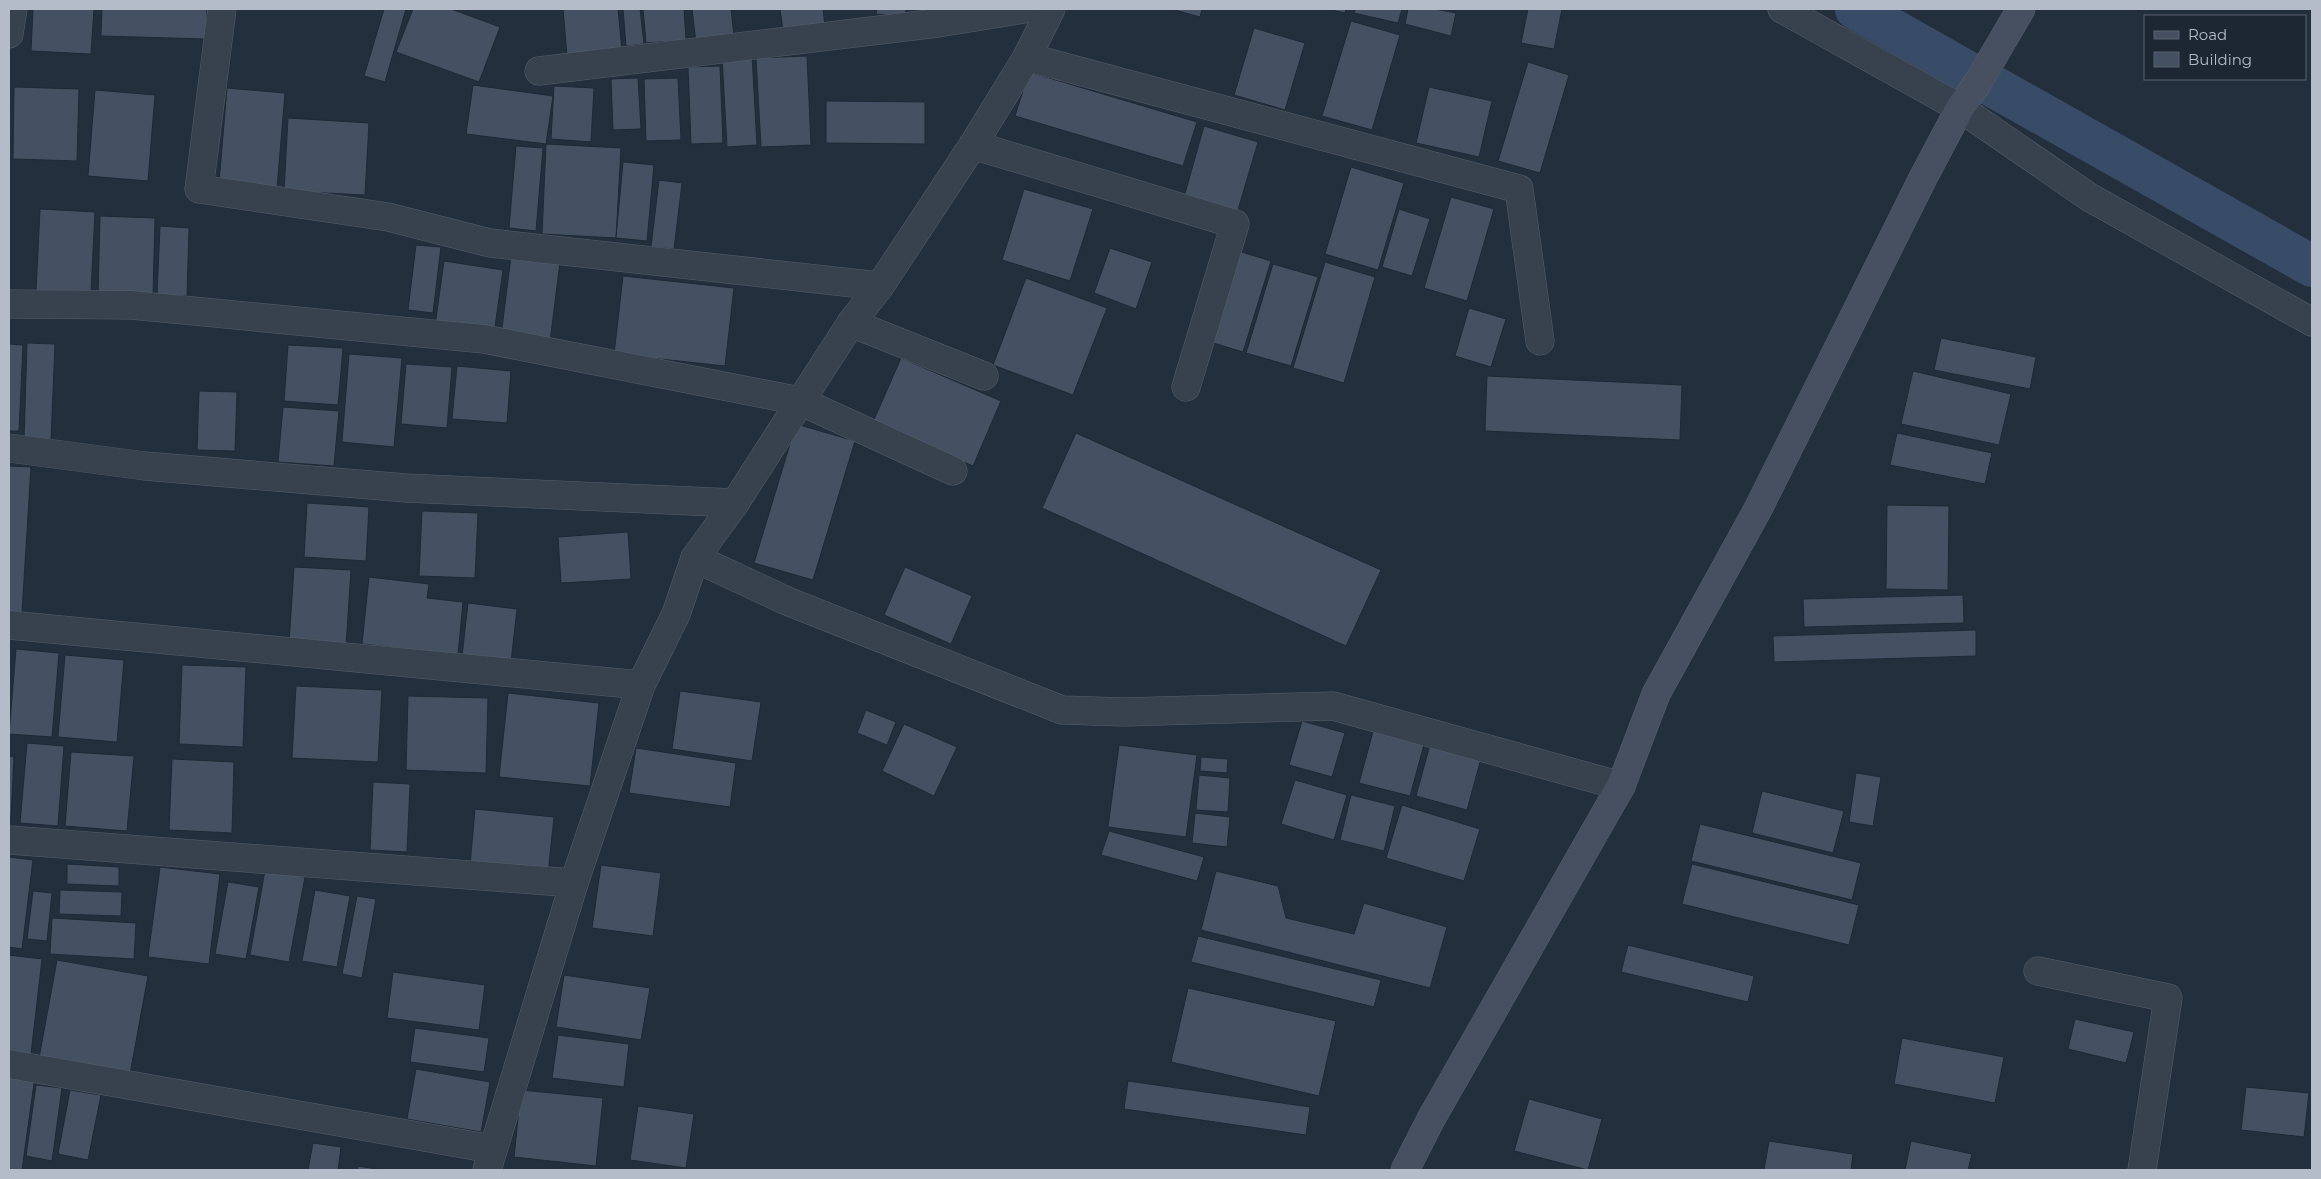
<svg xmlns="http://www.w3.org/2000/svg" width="2321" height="1179" font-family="Montserrat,sans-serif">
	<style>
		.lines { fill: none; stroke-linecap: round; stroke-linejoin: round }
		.canal { stroke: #394c67; stroke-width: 42 }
		.building { fill: #455162; stroke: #1f2835 }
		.street-casing { stroke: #565f6c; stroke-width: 29 }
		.secondary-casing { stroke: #565f6c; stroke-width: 29 }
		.street { stroke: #38414e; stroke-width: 28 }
		.secondary { stroke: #465061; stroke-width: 28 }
	</style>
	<rect width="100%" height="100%" fill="#242f3e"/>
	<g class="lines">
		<polyline class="canal" points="1856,9 2312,266"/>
	</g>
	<g class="building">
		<polygon points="33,9 94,9 91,54 31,51"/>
		<polygon points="102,9 207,9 206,39 101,36"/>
		<polygon points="384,9 406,9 385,82 364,76"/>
		<polygon points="413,9 451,9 500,27 479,82 396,52"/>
		<polygon points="563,9 618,9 622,51 567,56"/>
		<polygon points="623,9 640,9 644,44 626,46"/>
		<polygon points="643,9 684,9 686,40 646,43"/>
		<polygon points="692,9 731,9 734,36 696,43"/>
		<polygon points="780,9 823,9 825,26 783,31"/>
		<polygon points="877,9 906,9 905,17 876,14"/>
		<polygon points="1171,9 1202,9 1200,17"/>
		<polygon points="1328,9 1346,9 1345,13"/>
		<polygon points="1355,9 1402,9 1398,23 1354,13"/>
		<polygon points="1408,9 1435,9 1456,13 1451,36 1405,24"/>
		<polygon points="1528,9 1562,9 1554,49 1521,43"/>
		<polygon points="1351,21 1400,35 1372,130 1322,116"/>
		<polygon points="1254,28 1305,43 1285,110 1234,95"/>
		<polygon points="752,55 757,145 727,147 722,56"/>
		<polygon points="807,56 811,145 761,147 756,58"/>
		<polygon points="1528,62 1569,75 1540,173 1498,161"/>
		<polygon points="720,66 723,143 691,144 688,67"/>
		<polygon points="1029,72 1197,122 1183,166 1015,116"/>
		<polygon points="638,78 641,129 613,130 611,79"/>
		<polygon points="678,78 681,140 646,141 644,79"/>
		<polygon points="473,85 553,96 546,144 466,134"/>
		<polygon points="554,86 594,88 591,142 551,139"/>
		<polygon points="14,87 79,89 77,161 13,159"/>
		<polygon points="1429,87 1492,101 1479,157 1416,143"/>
		<polygon points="227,88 285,93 277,188 219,183"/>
		<polygon points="95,90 155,95 148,181 88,176"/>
		<polygon points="826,101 925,102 925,144 826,143"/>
		<polygon points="288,118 369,123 365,195 284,191"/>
		<polygon points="1204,126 1258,142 1235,220 1182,204"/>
		<polygon points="546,144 621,148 616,238 542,234"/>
		<polygon points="516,146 543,148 536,231 509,228"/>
		<polygon points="623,162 654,165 647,241 616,238"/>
		<polygon points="1351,167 1404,183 1378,270 1325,254"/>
		<polygon points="659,180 682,183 674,249 651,247"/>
		<polygon points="1024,189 1093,209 1070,281 1002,260"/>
		<polygon points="1451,197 1494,209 1467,301 1424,288"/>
		<polygon points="40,209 95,212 91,293 36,291"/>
		<polygon points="1399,209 1430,219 1412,276 1382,267"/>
		<polygon points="100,216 155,218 153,296 98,295"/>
		<polygon points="160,226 189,228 187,296 157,295"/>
		<polygon points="416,245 441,247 433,313 408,310"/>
		<polygon points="1110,248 1152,262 1136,309 1094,293"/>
		<polygon points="1235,250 1271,261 1243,352 1207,341"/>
		<polygon points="511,256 560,262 550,342 501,336"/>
		<polygon points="444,261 503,270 494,334 435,326"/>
		<polygon points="1325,262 1375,277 1344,383 1293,368"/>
		<polygon points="1273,264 1318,277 1291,366 1246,353"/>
		<polygon points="623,276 734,288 725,366 614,354"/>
		<polygon points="1026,278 1107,308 1073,395 993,365"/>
		<polygon points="1469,308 1506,319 1491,367 1455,356"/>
		<polygon points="1941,338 2036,357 2030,389 1934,370"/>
		<polygon points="27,343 55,344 51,441 24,440"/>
		<polygon points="9,344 23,345 19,431 9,431"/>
		<polygon points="288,345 343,348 338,405 284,401"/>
		<polygon points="349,354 402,358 394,447 342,442"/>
		<polygon points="901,358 1001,401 973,466 873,422"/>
		<polygon points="406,364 452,367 447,428 401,424"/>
		<polygon points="457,366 511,371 507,423 452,419"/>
		<polygon points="1913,371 2011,394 1999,445 1901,424"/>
		<polygon points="1487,376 1682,385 1680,440 1485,431"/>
		<polygon points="199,391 237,392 235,451 197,450"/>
		<polygon points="283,407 339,411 334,466 278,462"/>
		<polygon points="796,424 855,441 813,580 754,563"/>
		<polygon points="1076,433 1381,570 1346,646 1042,508"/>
		<polygon points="1897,433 1992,453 1985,484 1890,465"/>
		<polygon points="9,466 31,467 22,613 9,612"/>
		<polygon points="307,503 369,507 366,561 304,557"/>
		<polygon points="1887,505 1949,506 1948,590 1886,589"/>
		<polygon points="422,511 478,513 475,578 419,576"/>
		<polygon points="628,532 631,579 561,583 558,537"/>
		<polygon points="294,567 351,570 346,646 289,643"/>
		<polygon points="905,567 972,596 951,644 884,615"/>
		<polygon points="369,577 429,584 427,598 463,602 458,655 362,644"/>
		<polygon points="1963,595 1964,623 1804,627 1803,599"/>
		<polygon points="468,603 517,609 511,662 462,656"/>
		<polygon points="1976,630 1976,656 1774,662 1773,636"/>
		<polygon points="16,649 59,653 52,737 9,734"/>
		<polygon points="65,655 124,660 117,742 58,737"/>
		<polygon points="182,665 246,667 243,747 179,744"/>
		<polygon points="296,686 382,690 378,762 292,758"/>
		<polygon points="680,691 761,702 752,761 672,749"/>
		<polygon points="508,693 599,703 590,786 499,777"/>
		<polygon points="408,696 488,698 486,773 406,770"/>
		<polygon points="866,710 896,722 887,745 857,733"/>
		<polygon points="1302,721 1345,733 1332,777 1289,765"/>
		<polygon points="904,724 957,747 934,796 882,771"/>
		<polygon points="1374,728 1425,741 1410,796 1359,783"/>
		<polygon points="1431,741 1482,755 1467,810 1416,796"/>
		<polygon points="27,743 64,746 58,826 20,823"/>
		<polygon points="1119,745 1197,755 1186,837 1108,827"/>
		<polygon points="636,748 736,763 730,807 629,793"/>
		<polygon points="71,752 134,756 127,831 65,826"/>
		<polygon points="9,756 14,757 11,817 9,817"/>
		<polygon points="1201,757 1228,759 1227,773 1200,771"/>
		<polygon points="172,759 234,762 232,833 169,830"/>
		<polygon points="1856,773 1881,777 1873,826 1849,822"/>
		<polygon points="1199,775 1230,778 1228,812 1196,810"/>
		<polygon points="1295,780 1347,795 1334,840 1281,824"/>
		<polygon points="373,782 410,784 407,852 370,850"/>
		<polygon points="1762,791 1844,811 1833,853 1752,833"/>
		<polygon points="1351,795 1395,806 1384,851 1340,840"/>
		<polygon points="1402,805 1480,829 1464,881 1386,858"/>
		<polygon points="475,809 554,817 548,874 470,866"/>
		<polygon points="1195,813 1230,817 1227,847 1192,843"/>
		<polygon points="1700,824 1861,863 1852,900 1691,861"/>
		<polygon points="1109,831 1204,857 1197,881 1101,855"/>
		<polygon points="9,857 33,860 22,949 9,947"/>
		<polygon points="67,864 119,867 119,886 67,884"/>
		<polygon points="1692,864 1859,905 1849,945 1682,904"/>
		<polygon points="601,865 661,873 653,936 592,928"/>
		<polygon points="160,867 220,874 209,964 148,957"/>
		<polygon points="265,870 305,877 289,962 250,955"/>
		<polygon points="1216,871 1278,886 1286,918 1354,934 1364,903 1447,927 1430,988 1201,930"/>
		<polygon points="228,882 259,887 246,959 215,954"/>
		<polygon points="60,890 122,892 121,916 59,914"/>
		<polygon points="315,890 350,896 337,967 302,961"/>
		<polygon points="33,891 52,893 47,941 27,939"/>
		<polygon points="357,896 376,899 362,978 342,974"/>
		<polygon points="52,918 136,923 134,959 50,954"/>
		<polygon points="1198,936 1381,980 1374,1007 1191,962"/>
		<polygon points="1628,945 1754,976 1748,1002 1621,972"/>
		<polygon points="9,955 42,959 31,1054 9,1051"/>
		<polygon points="57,960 148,976 130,1074 39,1058"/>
		<polygon points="393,972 485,985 479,1030 387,1018"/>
		<polygon points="564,975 650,988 641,1040 556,1027"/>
		<polygon points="1188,988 1336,1021 1319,1096 1171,1062"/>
		<polygon points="2075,1019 2134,1032 2126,1063 2068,1049"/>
		<polygon points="415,1028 489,1038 484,1072 410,1062"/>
		<polygon points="558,1035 629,1044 624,1087 552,1078"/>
		<polygon points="1902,1038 2004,1057 1995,1103 1894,1084"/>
		<polygon points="416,1069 490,1082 481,1132 407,1119"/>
		<polygon points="9,1073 35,1076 22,1170 9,1170"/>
		<polygon points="1128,1081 1310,1107 1306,1135 1124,1109"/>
		<polygon points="36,1085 62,1088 52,1161 26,1156"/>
		<polygon points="2246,1087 2309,1093 2304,1137 2241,1130"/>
		<polygon points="70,1090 101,1095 88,1160 58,1154"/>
		<polygon points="521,1090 603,1098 596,1166 514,1157"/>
		<polygon points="1529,1099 1602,1119 1588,1170 1514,1151"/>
		<polygon points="638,1106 694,1114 686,1168 630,1160"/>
		<polygon points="1769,1141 1853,1154 1851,1170 1764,1170"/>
		<polygon points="1911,1141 1972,1154 1968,1170 1905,1170"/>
		<polygon points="313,1143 341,1147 338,1170 308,1170"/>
		<polygon points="358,1166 383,1170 357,1170"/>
	</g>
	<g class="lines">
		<defs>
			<g id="street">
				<polyline points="222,9 199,189 388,217 490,243 880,286"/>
				<polyline points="1782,9 1960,108 2089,197 2312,322"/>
				<polyline points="9,34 13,9"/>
				<polyline points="1027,57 1519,189 1540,341"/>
				<polyline points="539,71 938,23 1024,9"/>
				<polyline points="973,145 1235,224 1186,387"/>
				<polyline points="9,304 131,305 484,339 800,401 953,471"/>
				<polyline points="851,323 984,376"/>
				<polyline points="9,448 145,466 406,488 735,503"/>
				<polyline points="695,558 787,601 1062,710 1124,712 1333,706 1621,786"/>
				<polyline points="9,625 641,685"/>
				<polyline points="9,840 574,883"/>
				<polyline points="2038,971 2168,998 2142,1170"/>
				<polyline points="9,1064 492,1149"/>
				<polyline points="487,1170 574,883 641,685 676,614 695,558 735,503 851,323 880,286 973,145 1027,57 1051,9"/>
			</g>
			<polyline id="secondary" points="1405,1170 1431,1119 1621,786 1656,694 1758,509 1923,178 1960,108 1977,84 2021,9"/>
		</defs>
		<use href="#street" class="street-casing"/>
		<use href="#secondary" class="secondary-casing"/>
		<use href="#street" class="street"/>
		<use href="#secondary" class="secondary"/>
	</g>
	<rect width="2321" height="1179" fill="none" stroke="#b4bcc9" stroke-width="20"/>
	<rect x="2144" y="15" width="162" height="65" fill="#1d2633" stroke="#59626f"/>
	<rect x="2154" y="31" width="25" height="8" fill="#465061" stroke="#59626f"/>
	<text x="2188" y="40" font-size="15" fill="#b4bcc9">Road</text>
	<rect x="2154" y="52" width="25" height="15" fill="#455162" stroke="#59626f"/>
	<text x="2188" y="65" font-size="15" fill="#b4bcc9">Building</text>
</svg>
